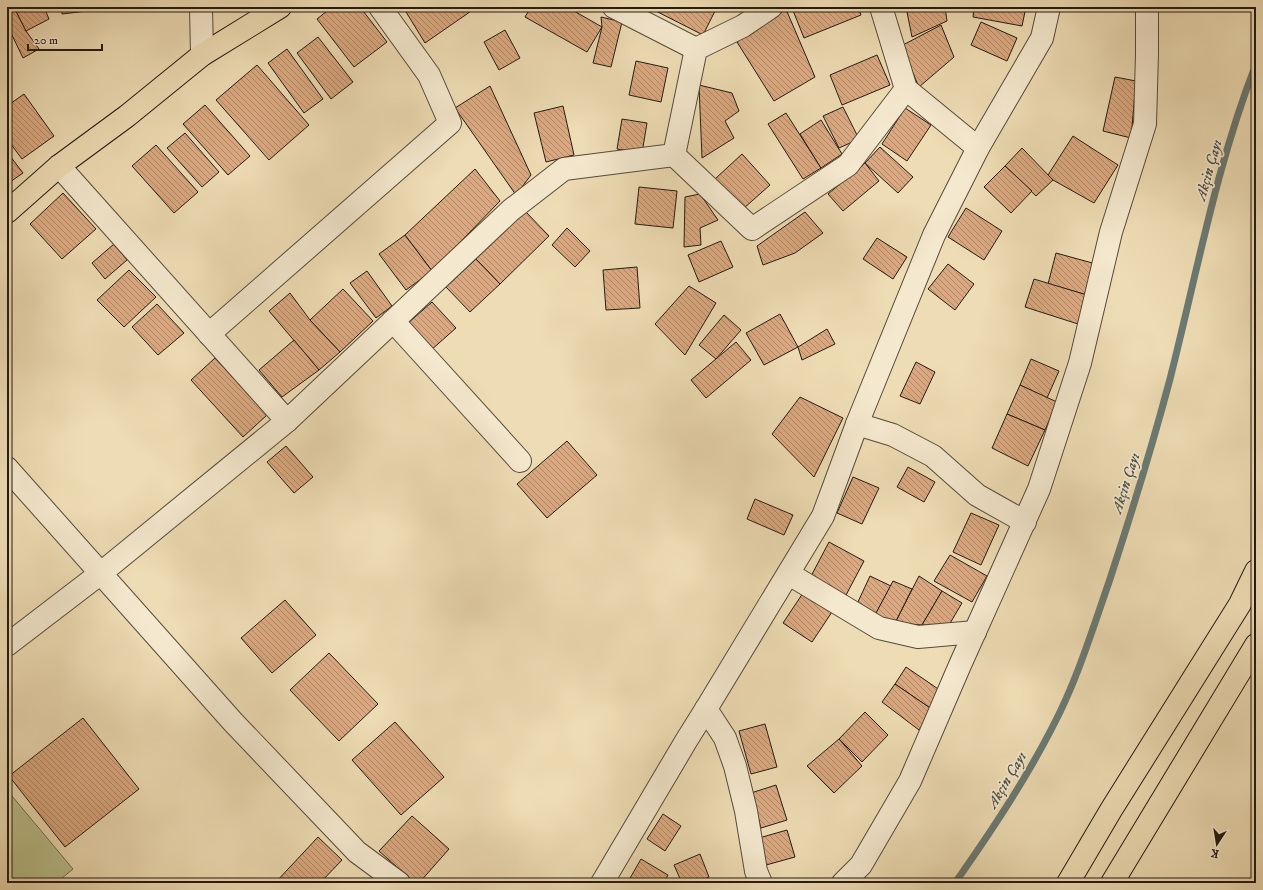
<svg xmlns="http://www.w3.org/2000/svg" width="1263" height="890" font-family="'IM FELL DW Pica',serif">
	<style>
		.pitch { fill: #bac08c; stroke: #6e6e4f }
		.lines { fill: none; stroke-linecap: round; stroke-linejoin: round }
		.stream { stroke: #6b7a73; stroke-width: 7 }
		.building { fill: url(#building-back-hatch); stroke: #231b12 }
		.minor-casing { stroke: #564b3a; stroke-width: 24 }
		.major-casing { stroke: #231b12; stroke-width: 24 }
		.minor { stroke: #f4e8ce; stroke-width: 22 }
		.major { stroke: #eedcb4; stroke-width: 22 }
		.labels { text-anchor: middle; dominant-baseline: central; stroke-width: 3.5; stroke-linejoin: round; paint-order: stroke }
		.water-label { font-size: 15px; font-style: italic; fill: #4d534b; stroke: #f4e8ce }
	</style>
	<defs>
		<pattern id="building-back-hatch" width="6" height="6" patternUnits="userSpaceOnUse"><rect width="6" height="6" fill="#dba981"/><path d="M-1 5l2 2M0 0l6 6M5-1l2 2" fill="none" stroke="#b18968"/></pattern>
	</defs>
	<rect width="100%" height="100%" fill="#eedcb4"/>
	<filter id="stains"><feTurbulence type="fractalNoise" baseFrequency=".005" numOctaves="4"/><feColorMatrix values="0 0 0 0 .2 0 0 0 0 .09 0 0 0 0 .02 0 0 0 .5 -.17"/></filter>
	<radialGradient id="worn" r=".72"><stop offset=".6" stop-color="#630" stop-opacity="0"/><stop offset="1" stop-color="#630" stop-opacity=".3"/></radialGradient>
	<polygon class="pitch" points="7,790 73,869 56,883 7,883"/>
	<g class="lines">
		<path class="stream" d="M955,883C990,833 1025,781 1053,726C1077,680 1092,631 1109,582C1131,515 1152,447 1170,379C1197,273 1216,166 1256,64"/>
	</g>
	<g class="building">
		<polygon points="7,7 14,7 26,31 39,49 23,58 11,33 7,35"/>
		<polygon points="14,7 44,7 49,19 26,31"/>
		<polygon points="62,7 87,7 87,11 62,14"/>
		<polygon points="332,7 360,7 387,42 354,67 317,19"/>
		<polygon points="403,7 477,7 425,43"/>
		<polygon points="531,7 567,7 602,27 587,52 525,17"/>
		<polygon points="648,7 717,7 703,35"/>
		<polygon points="785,7 815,77 774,101 737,42"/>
		<polygon points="795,7 858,7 861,15 804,38 792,8"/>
		<polygon points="906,7 945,7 947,21 912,37"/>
		<polygon points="974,7 1026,7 1022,26 973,17"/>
		<polygon points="601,17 622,22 611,67 593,63 602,27"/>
		<polygon points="981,22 1017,38 1007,61 971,45"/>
		<polygon points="941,25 954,57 919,87 901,46"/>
		<polygon points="505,30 520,58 499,70 484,42"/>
		<polygon points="318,37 353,82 331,99 297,53"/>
		<polygon points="287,49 323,99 304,113 268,63"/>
		<polygon points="877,55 890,85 842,105 830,75"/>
		<polygon points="636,61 668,68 661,102 629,95"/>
		<polygon points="257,65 309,125 269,160 216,100"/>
		<polygon points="1115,77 1136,81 1131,138 1103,131"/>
		<polygon points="699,85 732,93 739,111 725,121 734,138 702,158"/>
		<polygon points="490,86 531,175 516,195 455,108"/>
		<polygon points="24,94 54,136 22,159 7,139 7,106"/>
		<polygon points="205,105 250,156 228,175 183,124"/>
		<polygon points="563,106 574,155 546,162 534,113"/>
		<polygon points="843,107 859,139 839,148 823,116"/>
		<polygon points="905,108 931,125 907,161 882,144"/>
		<polygon points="786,113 821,168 803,179 768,124"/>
		<polygon points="622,119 647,123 642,153 617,149"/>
		<polygon points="821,120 842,154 821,168 800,134"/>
		<polygon points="185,133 219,172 202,187 167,148"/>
		<polygon points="1073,136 1118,165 1094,203 1053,180 1048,175"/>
		<polygon points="156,145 198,192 174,213 132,166"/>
		<polygon points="880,147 913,177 898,193 865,163"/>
		<polygon points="1022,148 1053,180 1036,196 1005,166"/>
		<polygon points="7,152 23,173 7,184"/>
		<polygon points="742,154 770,185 743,209 715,179"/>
		<polygon points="865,163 879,181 843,211 828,194"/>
		<polygon points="1005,166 1032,191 1011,213 984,187"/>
		<polygon points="475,169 500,201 432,271 405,235"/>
		<polygon points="639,187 677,191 673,228 635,224"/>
		<polygon points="63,193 96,229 62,259 30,224"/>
		<polygon points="700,194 718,220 700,228 701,245 684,247 685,197"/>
		<polygon points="966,208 1002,231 984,260 948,237"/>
		<polygon points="525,211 549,236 500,284 476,259"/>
		<polygon points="805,212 823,233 795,253 763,265 757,246"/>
		<polygon points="567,228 590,251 575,267 552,245"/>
		<polygon points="405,235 432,271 406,290 379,254"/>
		<polygon points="877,238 907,257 893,279 863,259"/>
		<polygon points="721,241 733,267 699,282 688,255"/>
		<polygon points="114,244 127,260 105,279 92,263"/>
		<polygon points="1056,253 1096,264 1087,295 1048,284"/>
		<polygon points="476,259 500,284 470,312 446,287"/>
		<polygon points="948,264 974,284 955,310 928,289"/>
		<polygon points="637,267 640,308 606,310 603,270"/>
		<polygon points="129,270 156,297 124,327 97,300"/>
		<polygon points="367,271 392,306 376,318 350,283"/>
		<polygon points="1034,279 1087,295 1078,324 1025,307"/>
		<polygon points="689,286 716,303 685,355 655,324"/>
		<polygon points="343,289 373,321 340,352 310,320"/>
		<polygon points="290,293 310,320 340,352 319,370 269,311"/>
		<polygon points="432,302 456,328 430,351 407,324"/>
		<polygon points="157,304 184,333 158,355 132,327"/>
		<polygon points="780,314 798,347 764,365 746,333"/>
		<polygon points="724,315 741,330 716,359 699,345"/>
		<polygon points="827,329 835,344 802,360 798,347"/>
		<polygon points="294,340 319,370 282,397 259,370"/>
		<polygon points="736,342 751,360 706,398 691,380"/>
		<polygon points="215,358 267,415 243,437 191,380"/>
		<polygon points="1031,359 1059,371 1047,398 1020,385"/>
		<polygon points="916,362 935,372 920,404 900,396"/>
		<polygon points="1020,385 1057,402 1045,430 1007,414"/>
		<polygon points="800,397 843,418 814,477 772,434"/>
		<polygon points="1007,414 1045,430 1028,466 992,448"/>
		<polygon points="567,441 597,475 547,518 517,484"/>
		<polygon points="286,446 313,477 294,493 267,462"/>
		<polygon points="908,467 935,482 924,502 897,487"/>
		<polygon points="853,477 879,488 862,524 837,513"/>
		<polygon points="755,499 793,515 784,535 747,519"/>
		<polygon points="971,513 999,525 981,565 953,552"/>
		<polygon points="829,542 864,561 845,597 810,578"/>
		<polygon points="950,555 987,576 972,602 934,581"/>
		<polygon points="870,576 891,586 875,615 857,604"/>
		<polygon points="919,576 942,591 922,625 895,623"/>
		<polygon points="893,581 912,589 895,623 875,615"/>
		<polygon points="942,591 962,603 949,625 922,625"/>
		<polygon points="803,593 832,612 812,642 783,623"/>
		<polygon points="285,600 316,635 272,673 241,638"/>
		<polygon points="329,653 378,704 339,741 290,690"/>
		<polygon points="906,667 944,693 933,710 895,684"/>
		<polygon points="895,684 933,710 919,730 882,702"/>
		<polygon points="865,712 888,735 862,762 839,739"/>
		<polygon points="83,718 139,789 65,847 9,776"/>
		<polygon points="395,722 444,777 401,815 352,760"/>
		<polygon points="765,724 777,767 751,774 739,731"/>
		<polygon points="839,739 862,766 834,793 807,766"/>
		<polygon points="776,785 787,820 761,828 751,793"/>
		<polygon points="663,814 681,826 665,851 647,839"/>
		<polygon points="412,816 449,849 419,883 415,883 379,851"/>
		<polygon points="787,830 795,857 766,865 759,838"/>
		<polygon points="318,837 342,860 320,883 275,883"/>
		<polygon points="700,854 709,877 695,883 682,883 674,865"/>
		<polygon points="641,859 668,875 664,883 633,883 629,880"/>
	</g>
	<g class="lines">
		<defs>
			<g id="minor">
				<polyline points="201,7 202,55"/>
				<polyline points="614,7 696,49"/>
				<polyline points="881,7 906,89 978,148"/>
				<polyline points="674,155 752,229 848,165 906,89"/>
				<polyline points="59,166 287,421"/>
				<polyline points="393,321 520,461"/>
				<polyline points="209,334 450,123 429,75 380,7"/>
				<polyline points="857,424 893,435 933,456 977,495 1025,522"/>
				<polyline points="7,468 233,722 357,852 399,883"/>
				<polyline points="789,574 879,628 918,637 975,632"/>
				<polyline points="7,645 101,573 287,421 511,210 564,169 674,155 696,49 743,26 771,7"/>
				<polyline points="706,709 725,738 735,766 746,811 756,871 761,883"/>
				<polyline points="602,883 686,741 706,709 823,516 857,424 934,235 978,148 1042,38 1049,7"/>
				<polyline points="843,883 861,865 910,781 960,665 1039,489 1080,363 1111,232 1145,124 1147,54 1147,7"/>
			</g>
			<g id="major">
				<polyline points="7,212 59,166 127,116 202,55 280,7"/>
				<polyline points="1068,883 1111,810 1240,604 1256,571"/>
				<polyline points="1112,883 1256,645"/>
			</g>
		</defs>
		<use href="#minor" class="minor-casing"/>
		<use href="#major" class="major-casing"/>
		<use href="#minor" class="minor"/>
		<use href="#major" class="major"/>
	</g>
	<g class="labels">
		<g class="water-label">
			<text transform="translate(1209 170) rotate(-74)">Akçin Çayı</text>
			<text transform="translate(1126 483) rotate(-72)">Akçin Çayı</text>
			<text transform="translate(1007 780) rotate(-59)">Akçin Çayı</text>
		</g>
	</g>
	<rect width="1263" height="890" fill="none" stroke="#eedcb4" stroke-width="24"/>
	<rect x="8" y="8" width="1247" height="874" fill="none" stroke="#231b12" stroke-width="2"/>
	<rect x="12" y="12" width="1239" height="866" fill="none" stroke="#231b12"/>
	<g transform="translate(1217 844) rotate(192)" stroke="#f4e8ce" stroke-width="3" paint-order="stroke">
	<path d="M0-3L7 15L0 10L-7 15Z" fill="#231b12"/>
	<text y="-6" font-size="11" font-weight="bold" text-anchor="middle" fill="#231b12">K</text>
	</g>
	<path d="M28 44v6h74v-6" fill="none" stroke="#231b12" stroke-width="2"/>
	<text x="34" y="44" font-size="12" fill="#231b12" stroke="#f4e8ce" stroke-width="3" paint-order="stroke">20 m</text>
	<rect width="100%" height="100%" filter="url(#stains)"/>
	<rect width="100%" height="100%" fill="url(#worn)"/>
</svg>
